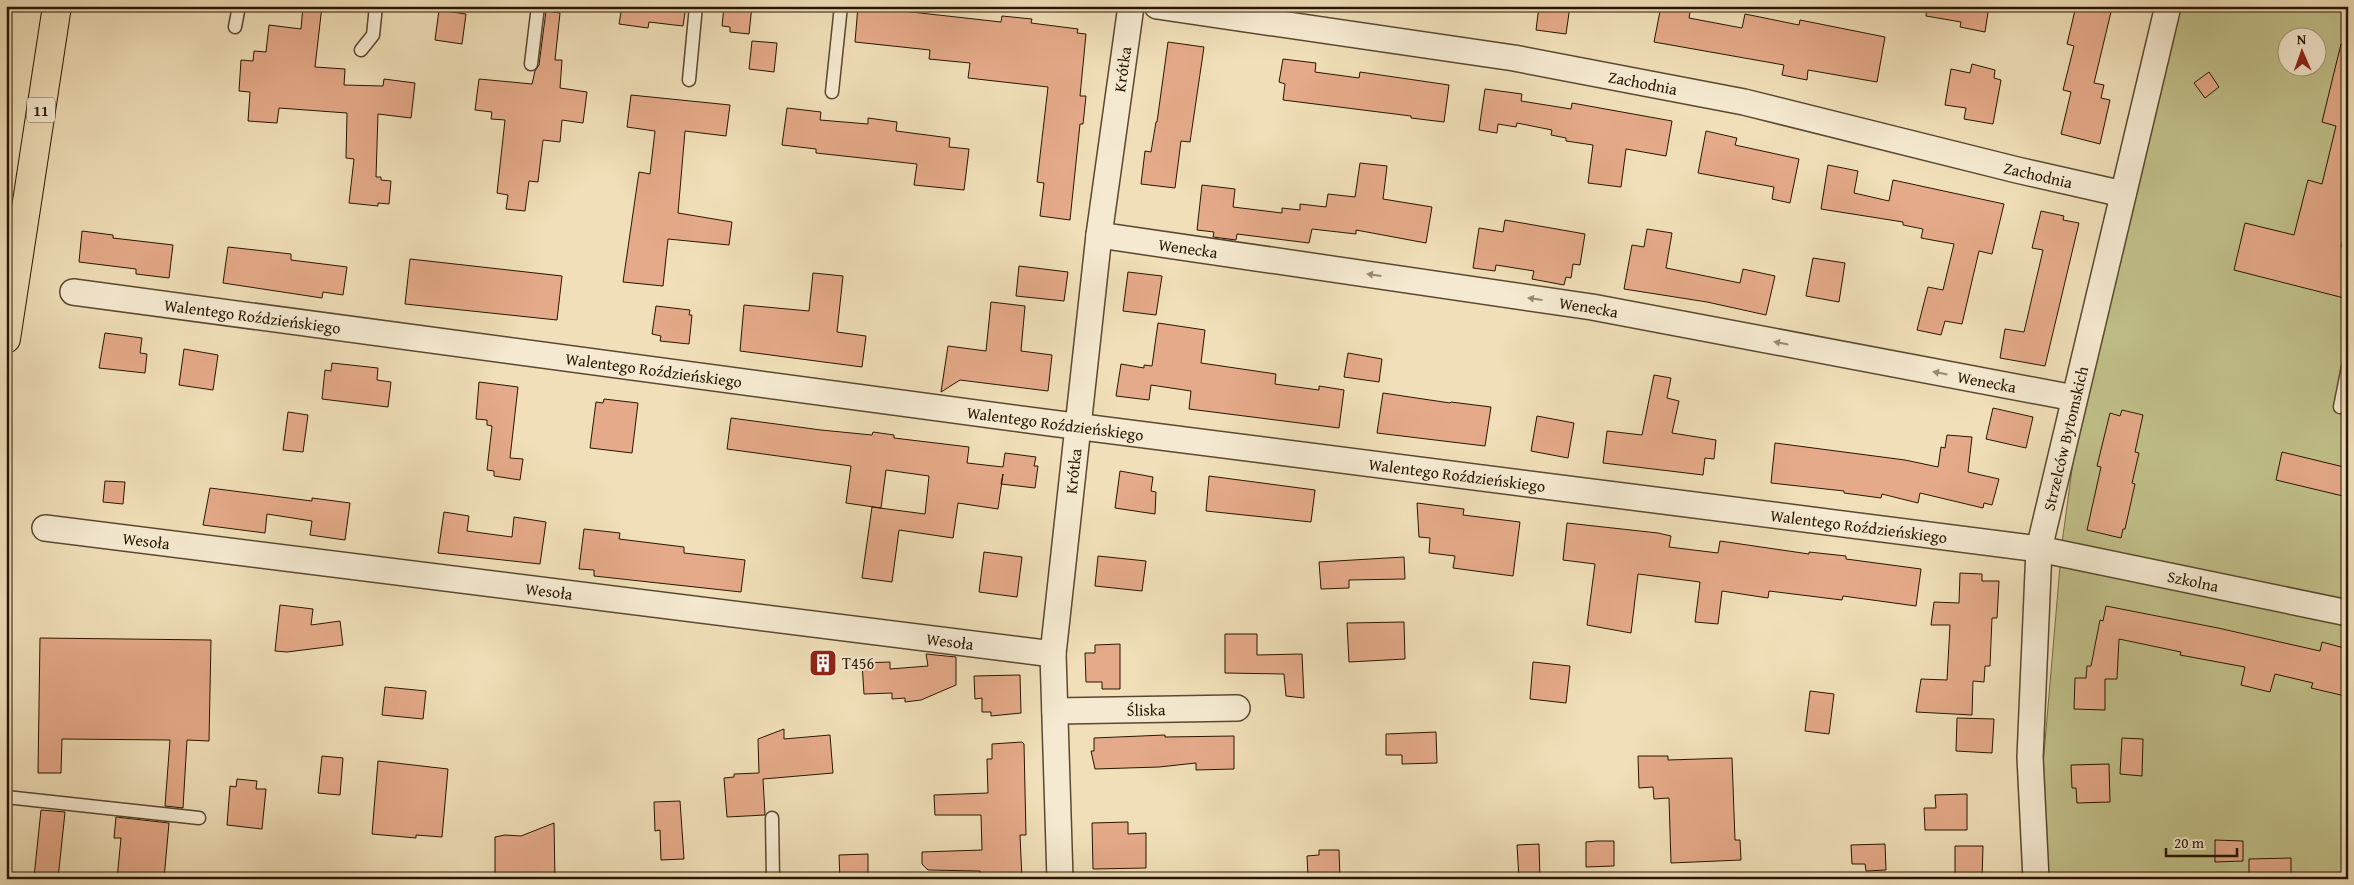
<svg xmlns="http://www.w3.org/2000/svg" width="2354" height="885" font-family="'Gentium Book Plus',serif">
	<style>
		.green { fill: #c1c089; stroke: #746a45; fill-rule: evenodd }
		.building { fill: #e5aa89; stroke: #281501 }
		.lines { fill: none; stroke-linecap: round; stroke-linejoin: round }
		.service-casing { stroke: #5a482f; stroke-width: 15 }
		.minor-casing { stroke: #5a482f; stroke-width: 28 }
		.trunk-casing { stroke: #281501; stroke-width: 30 }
		.service { stroke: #f5ead1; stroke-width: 12 }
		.minor { stroke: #f5ead1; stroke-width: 25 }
		.trunk { stroke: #f0dfb8; stroke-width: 28 }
		.oneway { fill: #998a73 }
		.labels { text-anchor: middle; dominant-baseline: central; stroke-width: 4; stroke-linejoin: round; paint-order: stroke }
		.shield { fill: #f5ead1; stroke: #66553f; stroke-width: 1 }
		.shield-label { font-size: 15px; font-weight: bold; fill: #281501 }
		.street-label { font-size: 16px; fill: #281501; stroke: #f5ead1 }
		.poi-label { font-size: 16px; fill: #281501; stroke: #f5ead1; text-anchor: start }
	</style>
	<rect width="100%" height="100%" fill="#f0dfb8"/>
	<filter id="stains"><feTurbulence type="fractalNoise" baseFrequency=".004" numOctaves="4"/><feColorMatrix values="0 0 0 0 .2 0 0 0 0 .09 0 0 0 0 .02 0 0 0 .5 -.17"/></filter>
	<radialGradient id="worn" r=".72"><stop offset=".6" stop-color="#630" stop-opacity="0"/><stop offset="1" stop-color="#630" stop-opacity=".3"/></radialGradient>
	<path class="green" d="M2172,6H2348V879H2048L2042,777L2062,543L2090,337ZM2286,38H2316V68H2286Z"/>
	<g class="building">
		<polygon points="303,6 322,6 315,67 345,69 344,85 383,86 384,79 415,83 411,118 378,114 376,177 381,177 381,180 391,181 389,204 378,203 378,206 349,203 354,159 346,158 347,113 279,108 277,123 248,121 250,92 239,91 241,60 253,61 254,51 266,52 269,25 301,29"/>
		<polygon points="622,6 686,6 683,26 649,22 648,28 619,24"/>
		<polygon points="724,6 752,6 749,34 730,32 730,27 722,26"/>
		<polygon points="858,6 1001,22 1002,16 1032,19 1031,23 1078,29 1077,33 1086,34 1080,96 1086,96 1083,124 1080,124 1070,220 1040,216 1044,183 1037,182 1048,87 968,78 970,63 929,59 930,50 855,42"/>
		<polygon points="1539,6 1570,6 1566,34 1536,30"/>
		<polygon points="1661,6 1691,6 1689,18 1742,28 1745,14 1799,25 1800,20 1885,37 1877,82 1808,70 1807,80 1782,75 1784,65 1654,42"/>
		<polygon points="1927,6 1989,6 1985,32 1960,27 1961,22 1926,16"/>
		<polygon points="2076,6 2089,6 2111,12 2094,83 2104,85 2101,98 2110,100 2100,144 2061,134 2071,92 2063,90 2074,46 2067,44"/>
		<polygon points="439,10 466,14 462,44 435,40"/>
		<polygon points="546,11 560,13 555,60 562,60 560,88 587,92 583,123 562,120 560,142 543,140 538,182 529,181 525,211 506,209 508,195 497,193 505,120 491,119 492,112 475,110 479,79 532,84 535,71 539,65"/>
		<polygon points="752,41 777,43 774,72 749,69"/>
		<polygon points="1168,42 1204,47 1190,142 1181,141 1175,188 1141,184 1145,151 1151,152 1156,122 1157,122"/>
		<polygon points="2341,44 2348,45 2348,216 2341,247 2348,248 2348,299 2234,270 2245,223 2294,235 2308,180 2322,184 2336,126 2322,122"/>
		<polygon points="1283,59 1316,63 1315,72 1359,78 1360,72 1449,85 1444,122 1411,118 1411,116 1283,100 1285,84 1279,82"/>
		<polygon points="1972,64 1995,70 1994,78 2001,80 1993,124 1964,119 1966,108 1945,105 1951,69 1970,73"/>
		<polygon points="2209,72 2219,87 2205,98 2194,83"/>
		<polygon points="1485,89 1522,94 1521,101 1571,109 1572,103 1672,121 1666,156 1626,149 1621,187 1588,183 1593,145 1566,141 1566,138 1551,135 1552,130 1517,123 1516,127 1498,124 1497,133 1479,130"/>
		<polygon points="631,95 730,105 726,136 685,131 678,213 732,222 729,245 668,239 663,286 623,282 639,172 650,174 655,131 627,127"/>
		<polygon points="787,108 821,112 820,120 868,124 868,118 897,122 896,131 950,138 949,147 969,149 964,190 914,185 917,164 816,153 816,149 782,145"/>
		<polygon points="1706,131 1737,138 1735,145 1799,159 1790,203 1772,199 1774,187 1698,173"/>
		<polygon points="1360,163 1387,166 1383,199 1432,207 1426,243 1356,230 1356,234 1312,229 1309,243 1237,234 1236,240 1213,237 1214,232 1197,230 1202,185 1235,189 1233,207 1282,213 1282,208 1300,210 1300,204 1326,207 1328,194 1355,197"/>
		<polygon points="1828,165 1858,171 1854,193 1889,201 1893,180 2004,204 1992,254 1979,251 1962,324 1945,321 1941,335 1917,330 1928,287 1943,290 1954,244 1921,238 1923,229 1903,225 1903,222 1821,209"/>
		<polygon points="2041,211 2064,216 2063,220 2079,223 2045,366 2000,358 2005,329 2024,332 2043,250 2032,248"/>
		<polygon points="1505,220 1585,234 1580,265 1573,264 1571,278 1566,277 1564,285 1532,279 1534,271 1496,265 1495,271 1473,268 1479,228 1503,232"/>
		<polygon points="1647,229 1672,233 1666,268 1740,283 1743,269 1775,276 1766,315 1707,302 1624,289 1632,245 1644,247"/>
		<polygon points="82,231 113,235 113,238 173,245 169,278 136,274 136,269 79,262"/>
		<polygon points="228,247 291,254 291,260 347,267 343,295 323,292 322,298 223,283"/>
		<polygon points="1813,258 1845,263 1839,302 1806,296"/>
		<polygon points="410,259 562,276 557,320 405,304"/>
		<polygon points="1019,266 1068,272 1064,301 1016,296"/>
		<polygon points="1128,272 1162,276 1156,315 1123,311"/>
		<polygon points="813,273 843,276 837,332 866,336 862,367 740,351 744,305 809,311"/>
		<polygon points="991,302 1025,306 1021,351 1052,355 1048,391 960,380 941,392 948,346 986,351"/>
		<polygon points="656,306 690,310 689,315 692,315 689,344 660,341 661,336 652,334"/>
		<polygon points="1158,323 1205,330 1201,363 1276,374 1275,384 1319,390 1319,386 1344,390 1339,428 1189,409 1191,391 1151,385 1149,400 1116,396 1121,364 1144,368 1144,365 1152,366"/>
		<polygon points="105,333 142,338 140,353 147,354 145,373 99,368"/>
		<polygon points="184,349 218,355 213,390 179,385"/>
		<polygon points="1348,353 1382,359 1379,382 1344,377"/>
		<polygon points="332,363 378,368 377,380 391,382 388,407 322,399 325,370 331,371"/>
		<polygon points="1654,375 1671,378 1667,398 1679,401 1672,433 1716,440 1714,459 1705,458 1703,475 1603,463 1607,431 1642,435"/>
		<polygon points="479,382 518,387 510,458 523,459 520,480 494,476 494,471 487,470 492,426 487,425 487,420 476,419"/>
		<polygon points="1383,393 1450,403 1451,402 1491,407 1485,446 1377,433"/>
		<polygon points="604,399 638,403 632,453 590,448 596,402 603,403"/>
		<polygon points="1993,408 2033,417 2026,448 1986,439"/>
		<polygon points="2122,410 2143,415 2135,452 2139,453 2132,483 2135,484 2125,529 2123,529 2121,538 2087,530 2101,467 2097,466 2110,413 2120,416"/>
		<polygon points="288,412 308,415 303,452 283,450"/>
		<polygon points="1537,416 1574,423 1568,458 1531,451"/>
		<polygon points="731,418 821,430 872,435 873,432 894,435 894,438 969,447 967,463 1003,467 1005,453 1036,457 1034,466 1038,466 1035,488 1001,484 1003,474 998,509 958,503 953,538 899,530 892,582 862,578 872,507 925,514 929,476 886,470 881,508 846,503 851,466 727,449"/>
		<polygon points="1947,435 1972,437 1968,472 1999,479 1992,505 1984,503 1983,508 1920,493 1918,503 1882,494 1881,498 1844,493 1844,491 1771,483 1775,443 1905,460 1938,467 1941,447 1945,448"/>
		<polygon points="2282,452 2348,468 2343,496 2276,480"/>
		<polygon points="1120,471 1153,477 1151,491 1156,492 1155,514 1115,508"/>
		<polygon points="1209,476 1315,490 1311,522 1206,511"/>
		<polygon points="105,481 125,482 123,504 103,502"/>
		<polygon points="210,488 312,501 312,498 350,503 345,540 310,535 312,521 267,514 265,533 203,525"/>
		<polygon points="1417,503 1464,509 1463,515 1520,522 1513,576 1453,568 1455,556 1429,553 1430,538 1419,537"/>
		<polygon points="444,512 469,516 467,531 512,537 514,517 546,522 540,564 438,553"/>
		<polygon points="1567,523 1658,533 1671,536 1669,547 1718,553 1720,541 1809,554 1809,552 1846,556 1846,559 1921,569 1916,606 1843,596 1842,600 1769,591 1768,598 1722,591 1718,624 1695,622 1700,582 1638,574 1631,633 1587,625 1595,564 1563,560"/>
		<polygon points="584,529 620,533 619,539 684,547 684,553 745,560 741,592 594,576 594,570 579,569"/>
		<polygon points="984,552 1022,557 1017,597 979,592"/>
		<polygon points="1098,556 1146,561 1142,591 1095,586"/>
		<polygon points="1404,557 1405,579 1349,580 1349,588 1321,589 1319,562"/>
		<polygon points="1960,573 1982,574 1982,581 1999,581 1997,618 1992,618 1990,666 1985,666 1984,682 1973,681 1972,715 1916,712 1921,679 1947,680 1950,625 1931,625 1934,602 1959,603"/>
		<polygon points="280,605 313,609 311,625 340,621 343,645 287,652 275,651"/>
		<polygon points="2106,606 2218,628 2320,651 2322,642 2344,648 2343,654 2348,656 2348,684 2345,696 2311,688 2313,683 2275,674 2270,692 2241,685 2245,667 2180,655 2181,652 2119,639 2117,679 2105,679 2105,710 2074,709 2075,678 2086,678 2087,666 2091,666 2100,620 2103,621"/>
		<polygon points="1404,622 1405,659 1349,662 1347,623"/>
		<polygon points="1225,634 1257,634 1257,655 1302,654 1304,698 1286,696 1284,674 1225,673"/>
		<polygon points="40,638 211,640 209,741 187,740 183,808 165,806 170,740 62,739 61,773 38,773"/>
		<polygon points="1120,644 1120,689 1102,689 1102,682 1086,682 1085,653 1095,653 1095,645"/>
		<polygon points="926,654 956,657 956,685 921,700 905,702 905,698 892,699 892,693 864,694 862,663 890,662 890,669 928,666"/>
		<polygon points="1533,662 1570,666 1566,703 1530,699"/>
		<polygon points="1020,675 1021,713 991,716 991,712 982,712 982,698 975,699 974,676"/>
		<polygon points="385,687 426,691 423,719 382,715"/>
		<polygon points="1810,691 1834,694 1829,734 1805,731"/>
		<polygon points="1957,718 1994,719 1992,753 1956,751"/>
		<polygon points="784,729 784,739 830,735 833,773 763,779 765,815 727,817 724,778 734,777 734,774 759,773 758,739"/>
		<polygon points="1436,732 1437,763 1402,764 1402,755 1386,755 1386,734"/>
		<polygon points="1165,735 1165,737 1234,736 1234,769 1196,770 1196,763 1159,767 1095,769 1091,751 1094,751 1094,738"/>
		<polygon points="2122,738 2143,739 2142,776 2120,774"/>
		<polygon points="1022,742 1024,744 1026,835 1020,835 1022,879 981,879 980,871 928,870 922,864 922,852 982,850 981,815 935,815 934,795 988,793 987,759 992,759 992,744"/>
		<polygon points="322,756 343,758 340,795 318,793"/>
		<polygon points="1638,756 1668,756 1668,760 1732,758 1735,840 1740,840 1741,860 1671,863 1669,798 1654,799 1653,787 1639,788"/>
		<polygon points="378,761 448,769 442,837 416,835 416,838 372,834"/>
		<polygon points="2109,764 2110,802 2077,803 2076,788 2072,788 2071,765"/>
		<polygon points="237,779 257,781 256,789 266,789 262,829 227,825 230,786 236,787"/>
		<polygon points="1967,794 1967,830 1925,830 1924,808 1936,808 1935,795"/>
		<polygon points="680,801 684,859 661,860 660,830 655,831 654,802"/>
		<polygon points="41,810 65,812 58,879 34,877"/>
		<polygon points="116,817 169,823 164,879 117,879 121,838 114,838"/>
		<polygon points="1128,822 1128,834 1146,833 1146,868 1093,869 1092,823"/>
		<polygon points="554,823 555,879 495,879 495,837 505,835 521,836"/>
		<polygon points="2215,840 2243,841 2243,861 2215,862"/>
		<polygon points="1597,841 1614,841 1614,866 1586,867 1586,842"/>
		<polygon points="1539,844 1540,879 1519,879 1517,845"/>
		<polygon points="1885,844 1886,870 1866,871 1865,864 1852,864 1851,845"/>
		<polygon points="1955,846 1983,846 1982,879 1955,879"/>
		<polygon points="1319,850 1339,850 1340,879 1320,879 1320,875 1308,876 1307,856 1319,855"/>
		<polygon points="868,854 868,879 840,879 839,855"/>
		<polygon points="2291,858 2291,879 2249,879 2249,859"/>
	</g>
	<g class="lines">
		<defs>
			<g id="service">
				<polyline points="235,27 239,6"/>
				<polyline points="361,50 373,35 376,6"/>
				<polyline points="531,64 538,6"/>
				<polyline points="689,80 696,6"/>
				<polyline points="832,92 841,6"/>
				<polyline points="2340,407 2348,367"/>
				<polyline points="6,797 199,818"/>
				<polyline points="772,818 773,879"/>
			</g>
			<g id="minor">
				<path id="s1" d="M1157,6L1514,58L1744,102L2017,170L2123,194"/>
				<path id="s2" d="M1099,235L1592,307L2074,398"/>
				<path id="s3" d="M73,292L1051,423L2039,549L2348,613"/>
				<path id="s4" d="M45,528L1053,654"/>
				<path id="s5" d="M1055,711L1237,708"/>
				<path id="s6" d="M1060,879L1053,654L1099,235L1131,6"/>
				<path id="s7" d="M2036,879L2030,757L2039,549L2168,6"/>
			</g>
			<polyline id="trunk" points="6,339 57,6"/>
		</defs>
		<use href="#service" class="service-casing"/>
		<use href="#minor" class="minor-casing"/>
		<use href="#trunk" class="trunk-casing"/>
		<use href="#service" class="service"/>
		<use href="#minor" class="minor"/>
		<use href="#trunk" class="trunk"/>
	</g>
	<defs><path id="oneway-solid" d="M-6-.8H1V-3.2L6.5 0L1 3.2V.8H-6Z" transform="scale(1.25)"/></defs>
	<g class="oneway">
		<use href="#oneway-solid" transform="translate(1374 275) rotate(-172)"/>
		<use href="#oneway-solid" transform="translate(1535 299) rotate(-172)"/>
		<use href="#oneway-solid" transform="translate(1781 343) rotate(-169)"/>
		<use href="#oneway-solid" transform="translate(1940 373) rotate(-169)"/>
	</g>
	<defs>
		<symbol id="building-square" viewBox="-11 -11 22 22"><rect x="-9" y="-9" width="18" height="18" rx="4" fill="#8f2418" stroke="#f5ead1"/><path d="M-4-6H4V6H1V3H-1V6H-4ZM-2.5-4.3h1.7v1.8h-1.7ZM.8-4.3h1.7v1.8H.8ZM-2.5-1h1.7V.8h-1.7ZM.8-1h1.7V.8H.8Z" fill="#fff"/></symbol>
	</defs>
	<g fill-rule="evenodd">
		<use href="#building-square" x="807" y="647" width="32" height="32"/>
	</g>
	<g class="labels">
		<rect class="shield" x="27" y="97.5" width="28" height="25" rx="4"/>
		<g class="shield-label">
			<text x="41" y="110">11</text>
		</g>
		<g class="street-label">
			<text stroke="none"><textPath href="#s6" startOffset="814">Krótka</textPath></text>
			<text stroke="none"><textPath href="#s1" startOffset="492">Zachodnia</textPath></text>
			<text stroke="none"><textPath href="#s1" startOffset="898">Zachodnia</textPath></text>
			<text stroke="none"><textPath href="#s2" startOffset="90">Wenecka</textPath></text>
			<text stroke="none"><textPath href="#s2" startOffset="495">Wenecka</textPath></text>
			<text stroke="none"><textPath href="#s3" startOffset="181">Walentego Roździeńskiego</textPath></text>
			<text stroke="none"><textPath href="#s3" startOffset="586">Walentego Roździeńskiego</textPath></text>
			<text stroke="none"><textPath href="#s2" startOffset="900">Wenecka</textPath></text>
			<text stroke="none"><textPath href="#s3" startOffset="991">Walentego Roździeńskiego</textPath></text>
			<text stroke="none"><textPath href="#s7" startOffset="444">Strzelców Bytomskich</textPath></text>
			<text stroke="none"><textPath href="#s6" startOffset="409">Krótka</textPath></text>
			<text stroke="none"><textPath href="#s3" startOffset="1396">Walentego Roździeńskiego</textPath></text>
			<text stroke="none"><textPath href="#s3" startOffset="1801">Walentego Roździeńskiego</textPath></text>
			<text stroke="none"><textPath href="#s4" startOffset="102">Wesoła</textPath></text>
			<text stroke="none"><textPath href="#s3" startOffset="2140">Szkolna</textPath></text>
			<text stroke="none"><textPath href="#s4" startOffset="508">Wesoła</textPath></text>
			<text stroke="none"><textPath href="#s4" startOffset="912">Wesoła</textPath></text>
			<text stroke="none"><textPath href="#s5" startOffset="91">Śliska</textPath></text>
		</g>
		<g class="poi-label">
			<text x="842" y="663">T456</text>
		</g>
	</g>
	<rect width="2354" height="885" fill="none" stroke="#f0dfb8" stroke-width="25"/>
	<rect x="8" y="8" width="2339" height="870" fill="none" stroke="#281501" stroke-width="2.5"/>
	<rect x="12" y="12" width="2329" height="860" fill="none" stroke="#281501"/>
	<g transform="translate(2302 52) rotate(358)"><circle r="24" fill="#f5ead1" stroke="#a3957e"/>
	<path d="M0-4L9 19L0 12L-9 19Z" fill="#8f2418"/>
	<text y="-8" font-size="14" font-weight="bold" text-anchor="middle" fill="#281501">N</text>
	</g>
	<path d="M2166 848v8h71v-8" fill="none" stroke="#281501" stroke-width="2.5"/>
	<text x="2174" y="848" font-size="15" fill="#281501" stroke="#f5ead1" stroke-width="4" paint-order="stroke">20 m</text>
	<rect width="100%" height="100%" filter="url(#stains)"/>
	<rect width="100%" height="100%" fill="url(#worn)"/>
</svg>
